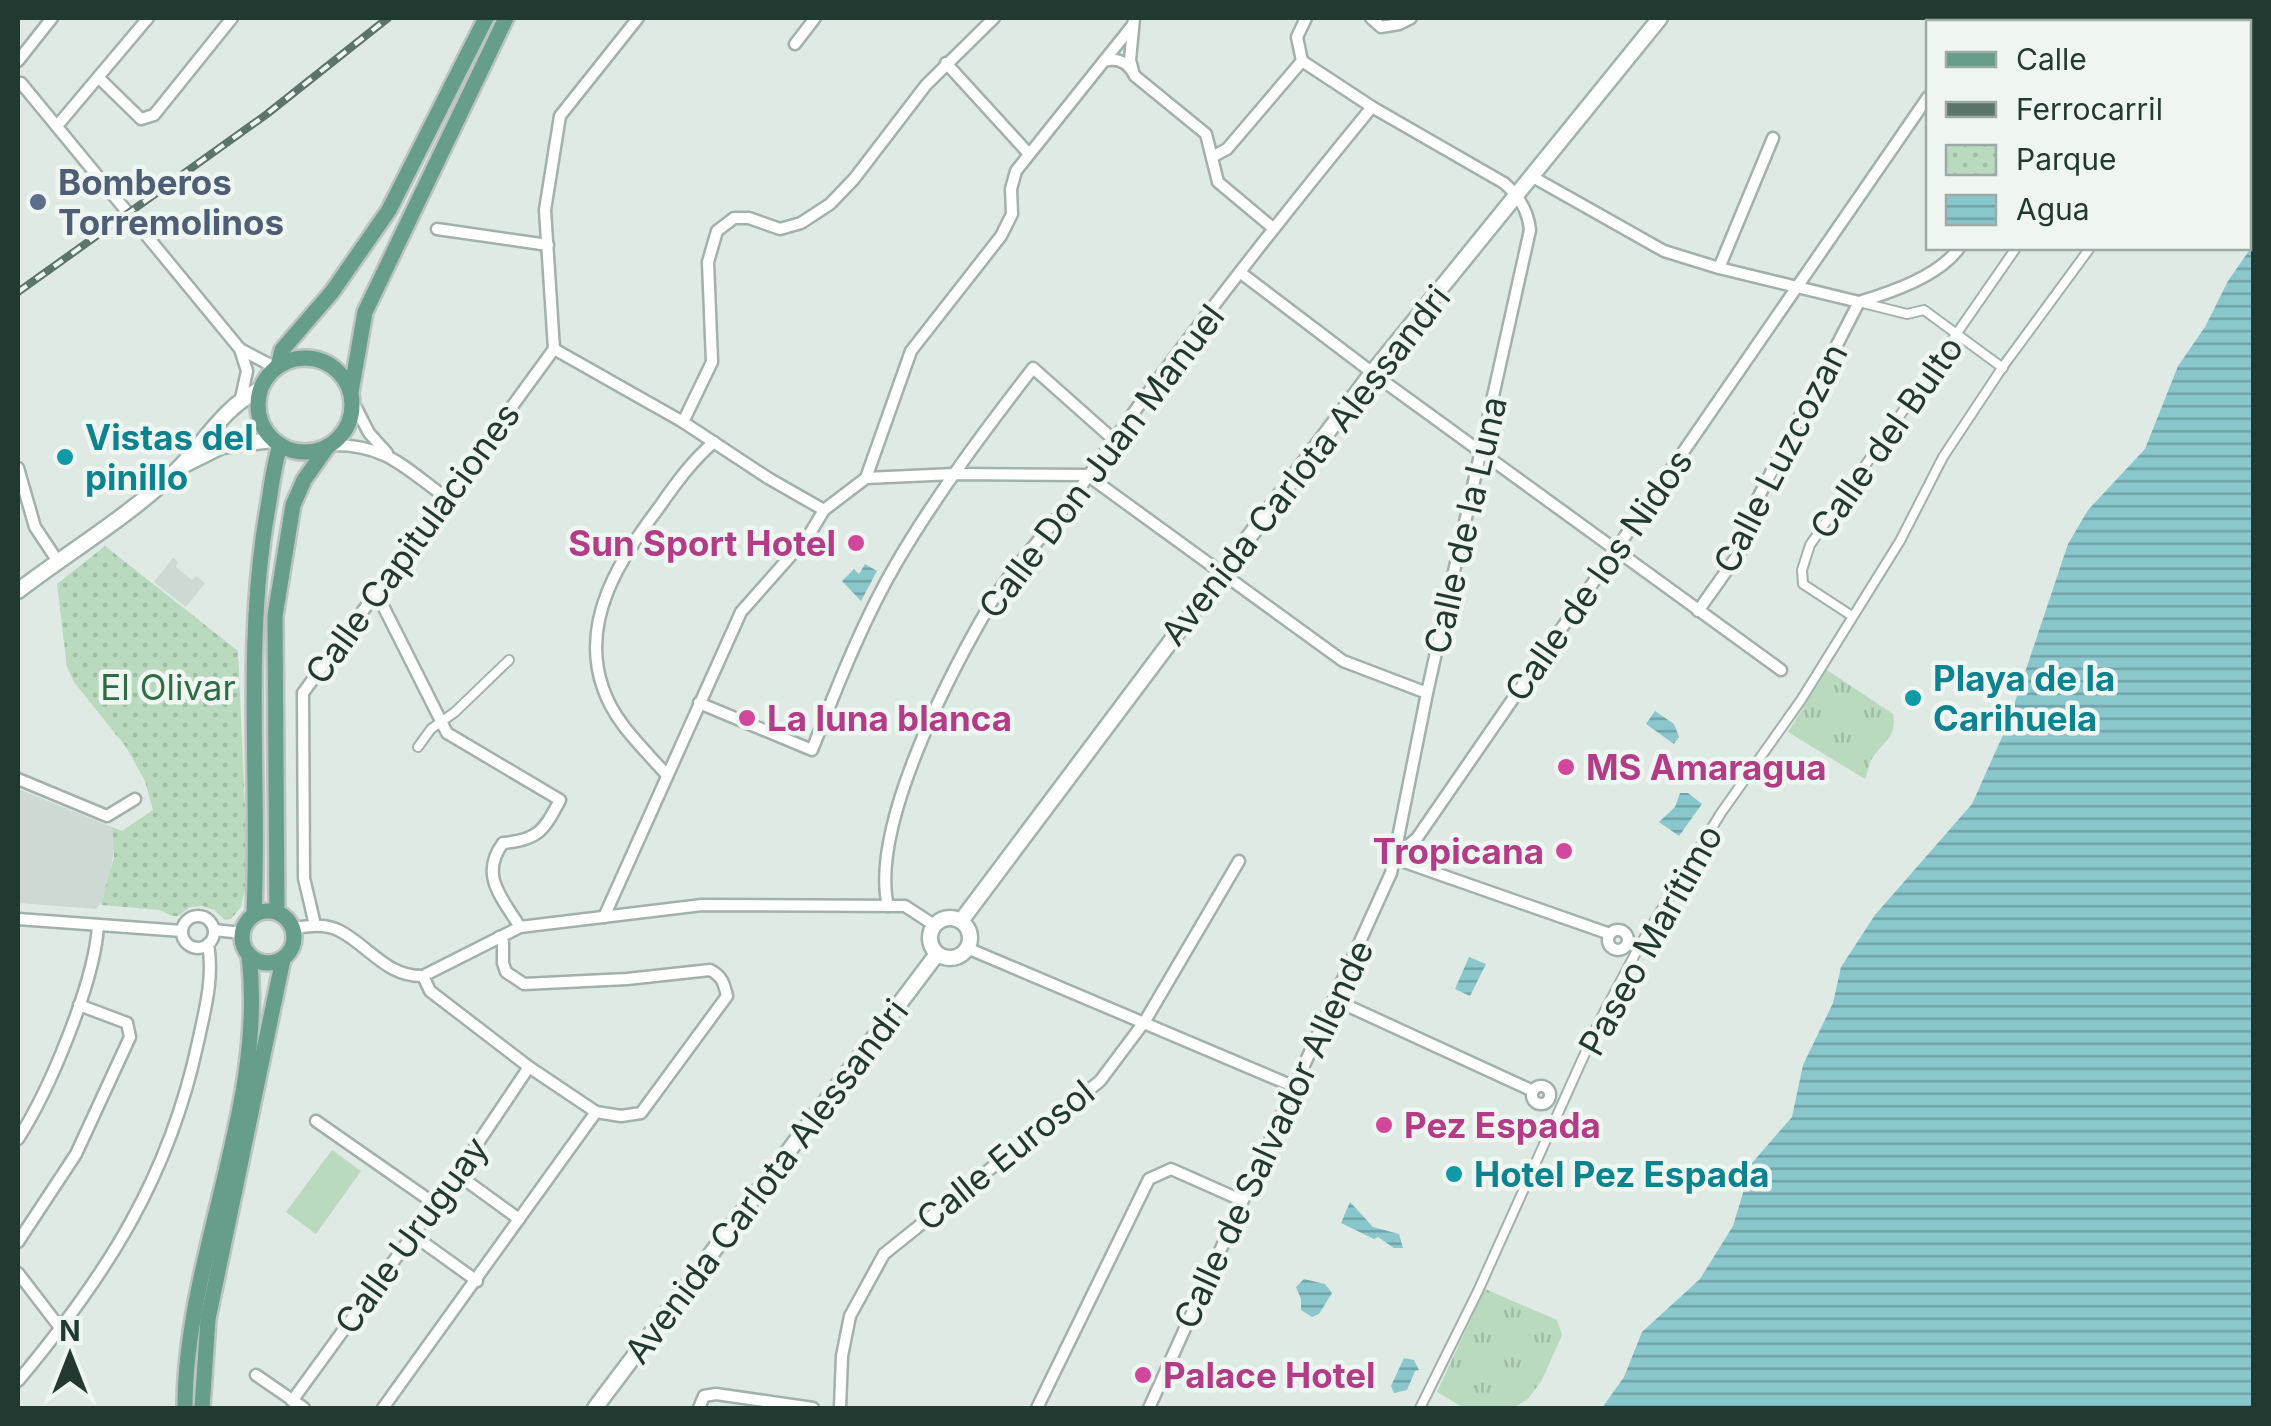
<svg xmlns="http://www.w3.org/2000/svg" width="2271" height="1426" font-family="Inter,sans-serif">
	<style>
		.built { fill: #cdd9d3 }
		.grass { fill: url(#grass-tufts) }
		.park { fill: url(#park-dots) }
		.pitch { fill: #b9dabf }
		.water { fill: url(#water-rules) }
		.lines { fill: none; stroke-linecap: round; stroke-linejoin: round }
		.pedestrian-casing { stroke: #a2b1ab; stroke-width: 12 }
		.minor-casing { stroke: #a2b1ab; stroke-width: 15 }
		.secondary-casing { stroke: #9fb5ab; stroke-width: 19 }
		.primary-casing { stroke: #bcc4c1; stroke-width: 20 }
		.pedestrian { stroke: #fff; stroke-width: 8 }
		.minor { stroke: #fff; stroke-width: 10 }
		.secondary { stroke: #fff; stroke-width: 14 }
		.primary { stroke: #669d8b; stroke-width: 15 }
		.rail-casing { stroke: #5b746c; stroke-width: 8 }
		.rail { stroke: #eff6f2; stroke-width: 4; stroke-dasharray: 11; stroke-linecap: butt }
		.service-dot { fill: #5c6f8a; stroke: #eff6f2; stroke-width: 4 }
		.culture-dot { fill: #0f9aa8; stroke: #eff6f2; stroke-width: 4 }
		.hotel-dot { fill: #d1479c; stroke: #eff6f2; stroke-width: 4 }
		.labels { text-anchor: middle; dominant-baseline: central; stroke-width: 9; stroke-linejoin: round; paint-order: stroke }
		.service-label { font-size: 35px; font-weight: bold; fill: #4e5e75; stroke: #eff6f2; text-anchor: start }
		.culture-label { font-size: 35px; font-weight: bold; fill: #0d838f; stroke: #eff6f2; text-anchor: start }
		.street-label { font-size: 35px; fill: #213931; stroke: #eff6f2 }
		.hotel-label { font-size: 35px; font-weight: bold; fill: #b23c85; stroke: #eff6f2; text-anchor: start }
		.park-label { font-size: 35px; fill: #2d6d42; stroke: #eff6f2 }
	</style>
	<defs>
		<pattern id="grass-tufts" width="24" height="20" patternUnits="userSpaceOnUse" patternTransform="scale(2.5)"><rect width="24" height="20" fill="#b9dabf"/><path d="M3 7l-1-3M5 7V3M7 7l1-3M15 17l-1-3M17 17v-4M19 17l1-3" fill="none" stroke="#9fbca5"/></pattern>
		<pattern id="park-dots" width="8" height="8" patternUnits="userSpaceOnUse" patternTransform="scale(2.5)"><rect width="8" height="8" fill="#b9dabf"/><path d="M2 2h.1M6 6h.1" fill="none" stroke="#9fbca5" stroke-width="1.8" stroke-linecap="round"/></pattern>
		<pattern id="water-rules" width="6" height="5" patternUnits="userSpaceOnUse" patternTransform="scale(2.5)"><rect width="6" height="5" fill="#89c7cd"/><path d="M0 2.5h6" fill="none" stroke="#70a3a7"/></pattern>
	</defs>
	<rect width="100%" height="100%" fill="#dfeae4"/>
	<g class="built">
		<polygon points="173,558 178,562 176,567 192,580 196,576 205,583 186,607 154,582"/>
		<polygon points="18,789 112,827 114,848 110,875 104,899 96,909 18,903"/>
	</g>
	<g class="grass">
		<path d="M1827,670L1893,714C1897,737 1885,740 1873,757C1868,764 1868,773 1865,779L1788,732Z"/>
		<polygon points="1485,1289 1557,1320 1562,1335 1542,1380 1528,1399 1513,1408 1464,1408 1437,1392"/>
	</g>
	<polygon class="park" points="105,546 238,651 248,877 241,907 231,919 225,920 214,910 203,906 190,907 178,916 172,916 160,910 101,905 114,857 112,827 122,831 153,810 145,781 126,747 74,682 67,667 57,584"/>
	<polygon class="pitch" points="332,1150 361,1171 316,1234 286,1212"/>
	<g class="water">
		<polygon points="2253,245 2253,1408 1602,1408 1624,1377 1642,1332 1700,1279 1733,1226 1752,1163 1792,1117 1803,1065 1833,1003 1841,967 1875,915 1972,804 2007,726 2068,544 2088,510 2145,449 2178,366 2205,327 2228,281"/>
		<polygon points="865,564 877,571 861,601 842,581 854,569 859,574"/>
		<polygon points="1655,711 1674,724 1679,737 1674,744 1646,724"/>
		<polygon points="1680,793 1688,793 1702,804 1679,836 1659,822 1675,807"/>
		<polygon points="1469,957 1486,964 1470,996 1455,989"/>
		<polygon points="1350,1202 1373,1227 1399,1234 1403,1248 1394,1248 1378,1237 1374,1239 1341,1223"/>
		<polygon points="1304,1279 1325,1284 1332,1293 1319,1314 1312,1317 1301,1310 1301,1299 1296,1287"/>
		<polygon points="1404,1358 1414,1360 1419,1370 1415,1371 1407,1390 1394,1393 1391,1386"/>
	</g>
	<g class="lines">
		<defs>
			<g id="pedestrian">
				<polyline points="2152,22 2155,18"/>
				<polyline points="2223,22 2226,18"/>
				<polyline points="1859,302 1907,314 1924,310 2003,368"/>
				<polyline points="1852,616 1803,584 1802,570 1810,545 2016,248"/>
				<polyline points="418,747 431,729 455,712 509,660"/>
				<polyline points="1420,1408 1478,1291 1600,1020 1640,945 1721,813 1801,700 1900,541 1943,457 2004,365 2090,248"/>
			</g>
			<g id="minor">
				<polyline points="1371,18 1381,27 1399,24 1411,18"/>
				<polyline points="1982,22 1986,18"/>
				<polyline points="2078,22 2080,18"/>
				<polyline points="795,44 815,18"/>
				<polyline points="18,61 52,18"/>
				<path d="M1104,61C1118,57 1129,63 1135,76L1206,134L1218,182L1273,228"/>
				<polyline points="1302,61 1297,37 1306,18"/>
				<polyline points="946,63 1029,154"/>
				<polyline points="1133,71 1130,60 1134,18"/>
				<polyline points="99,78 141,119 154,115 232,18"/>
				<polyline points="21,83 240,349 247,371 241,398"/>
				<polyline points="57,126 148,18"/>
				<polyline points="1212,157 1227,149 1302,61"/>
				<polyline points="1531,176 1664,251 1719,268 1859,302"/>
				<polyline points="437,229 548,245"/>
				<polyline points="1719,268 1773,138"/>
				<polyline points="1241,273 1382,380 1781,670"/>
				<path d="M1859,302C1892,292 1939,276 1959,248"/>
				<polyline points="240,349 276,368"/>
				<polyline points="554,349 683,422 768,478 824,510 866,478 954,474 1087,475 1343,661 1427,693"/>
				<polyline points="554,349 545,210 560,116 638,18"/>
				<polyline points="353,402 369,433 387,453"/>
				<polyline points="683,422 712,362 708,262 717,231 734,218 749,218 780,229 801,223 830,204 854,179 926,85 994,18"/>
				<path d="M331,445C385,444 404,467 445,497"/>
				<polyline points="18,468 35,527 57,560"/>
				<polyline points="866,478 911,351 1001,236 1012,214 1011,189 1016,171 1132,26"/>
				<path d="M377,594L447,733L560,800C544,830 539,840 503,843C479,875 502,898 520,927"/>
				<polyline points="1698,611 1747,542 1756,502 1859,302"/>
				<path d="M699,703L812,750C837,687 863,620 897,562C937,494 985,430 1033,368L1114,440"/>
				<path d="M666,774C643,748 614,722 603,688C579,620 621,558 660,506C676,483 692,461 714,442"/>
				<polyline points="18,779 107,816 135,799"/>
				<polyline points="1393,858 1610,934"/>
				<polyline points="1394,858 1417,838 1928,97"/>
				<path d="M888,906C870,830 945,683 984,615C1009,569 1050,531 1080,488C1171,357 1271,230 1372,107"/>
				<circle cx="198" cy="932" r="16"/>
				<polyline points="604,917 741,612 809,535 824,510"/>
				<polyline points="18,919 182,931"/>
				<polyline points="315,925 304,878 303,693 554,349"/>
				<path d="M293,928C309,926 325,923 340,931C370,947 387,977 423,976L520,927L702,905L905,906L934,925"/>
				<polyline points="214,930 242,933"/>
				<circle cx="1618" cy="940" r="10"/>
				<polyline points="967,948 1295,1087"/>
				<path d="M423,976L430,991L529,1067L596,1112L621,1116L641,1113L727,996C724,983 722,976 710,970L627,979L524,984L506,972L503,963V942L499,937"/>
				<polyline points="1335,1000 1533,1091"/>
				<circle cx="1541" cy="1095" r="9"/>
				<polyline points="316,1121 435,1204"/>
				<path d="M18,1139C49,1091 95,982 98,925"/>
				<polyline points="457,1174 519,1219"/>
				<polyline points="413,1235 477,1281"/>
				<polyline points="18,1242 76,1154 130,1037 127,1023 79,1005"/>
				<polyline points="18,1273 61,1329"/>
				<polyline points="256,1375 304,1408"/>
				<path d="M18,1381C106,1276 169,1178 198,1042C205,1010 214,977 208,944"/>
				<polyline points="292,1401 457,1174 529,1067"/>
				<polyline points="383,1408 596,1112"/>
				<polyline points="699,1408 704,1396 716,1394 813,1408"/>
				<polyline points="840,1408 842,1356 850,1316 884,1254 1100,1081 1145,1021 1239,861"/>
				<polyline points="1037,1408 1149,1179 1171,1169 1241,1200"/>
				<path d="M1149,1408L1391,873L1427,693L1530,230C1528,210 1519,196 1504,183L1372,107L1302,61"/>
			</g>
			<g id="secondary">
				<polyline points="182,466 222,446 273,440"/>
				<path d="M18,591C70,551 131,515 178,469C206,441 224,406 261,389"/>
				<circle cx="950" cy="938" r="20"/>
				<polyline points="961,921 1372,373 1660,18"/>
				<polyline points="595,1408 937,954"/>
			</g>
			<g id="primary">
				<circle cx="305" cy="405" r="47"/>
				<polyline points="278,366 282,350 332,292 389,210 486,18"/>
				<polyline points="351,392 365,312 506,18"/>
				<circle cx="268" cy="937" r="26"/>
				<polyline points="277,912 275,616 293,505 304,480 328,446"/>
				<path d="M254,914C260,781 244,646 267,513C271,491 273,468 280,445"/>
				<path d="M185,1408C185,1256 267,1108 249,955"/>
				<polyline points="202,1408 208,1319 283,959"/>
			</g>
		</defs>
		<use href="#pedestrian" class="pedestrian-casing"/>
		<use href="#minor" class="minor-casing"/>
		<use href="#secondary" class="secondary-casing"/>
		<use href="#primary" class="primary-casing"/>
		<use href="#pedestrian" class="pedestrian"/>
		<use href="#minor" class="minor"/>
		<use href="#secondary" class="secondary"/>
		<use href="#primary" class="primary"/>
		<defs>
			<polyline id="rail" points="18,292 267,114 388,18"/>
		</defs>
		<use href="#rail" class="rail-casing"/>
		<use href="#rail" class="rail"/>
	</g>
	<circle class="service-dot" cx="38" cy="202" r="10"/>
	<g class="culture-dot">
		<circle cx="65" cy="457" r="10"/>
		<circle cx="1913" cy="698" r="10"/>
		<circle cx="1454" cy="1174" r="10"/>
	</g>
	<g class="hotel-dot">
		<circle cx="856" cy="543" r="10"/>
		<circle cx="747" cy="718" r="10"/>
		<circle cx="1566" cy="767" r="10"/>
		<circle cx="1564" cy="851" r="10"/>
		<circle cx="1384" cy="1125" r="10"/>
		<circle cx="1143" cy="1375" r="10"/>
	</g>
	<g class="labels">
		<g class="service-label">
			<text x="58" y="182">Bomberos<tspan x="58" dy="40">Torremolinos</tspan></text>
		</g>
		<g class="culture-label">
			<text x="85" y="437">Vistas del<tspan x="85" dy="40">pinillo</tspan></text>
			<text x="1933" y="678">Playa de la<tspan x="1933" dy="40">Carihuela</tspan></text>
			<text x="1474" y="1174">Hotel Pez Espada</text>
		</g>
		<g class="street-label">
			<text transform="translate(1886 437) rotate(-55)">Calle del Bulto</text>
			<text transform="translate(1780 458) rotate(-63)">Calle Luzcozan</text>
			<text transform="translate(1101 461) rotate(-53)">Calle Don Juan Manuel</text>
			<text transform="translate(1305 465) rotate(-52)">Avenida Carlota Alessandri</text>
			<text transform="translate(1465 525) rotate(-77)">Calle de la Luna</text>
			<text transform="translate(412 543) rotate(-54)">Calle Capitulaciones</text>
			<text transform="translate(1598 575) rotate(-55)">Calle de los Nidos</text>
			<text transform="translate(1650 940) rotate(-61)">Paseo Marítimo</text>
			<text transform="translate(1273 1134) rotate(-65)">Calle de Salvador Allende</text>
			<text transform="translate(1005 1155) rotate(-39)">Calle Eurosol</text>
			<text transform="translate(766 1181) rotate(-53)">Avenida Carlota Alessandri</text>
			<text transform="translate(411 1235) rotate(-54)">Calle Uruguay</text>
		</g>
		<g class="hotel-label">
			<text x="836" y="543" text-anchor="end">Sun Sport Hotel</text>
			<text x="767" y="718">La luna blanca</text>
			<text x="1586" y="767">MS Amaragua</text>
			<text x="1544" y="851" text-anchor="end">Tropicana</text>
			<text x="1404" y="1125">Pez Espada</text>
			<text x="1163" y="1375">Palace Hotel</text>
		</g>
		<g class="park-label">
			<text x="168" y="687">El Olivar</text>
		</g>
	</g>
	<rect width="2271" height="1426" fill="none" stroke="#213931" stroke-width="40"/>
	<rect x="1926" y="20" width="325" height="230" fill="#eff6f2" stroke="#9daaa5" stroke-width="2.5"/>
	<rect x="1946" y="52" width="50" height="15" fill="#669d8b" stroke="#9daaa5" stroke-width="2.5"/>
	<text x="2016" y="70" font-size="30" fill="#213931">Calle</text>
	<rect x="1946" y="102" width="50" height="15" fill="#5b746c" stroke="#9daaa5" stroke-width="2.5"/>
	<text x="2016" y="120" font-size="30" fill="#213931">Ferrocarril</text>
	<rect x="1946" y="145" width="50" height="30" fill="url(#park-dots)" stroke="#9daaa5" stroke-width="2.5"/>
	<text x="2016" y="170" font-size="30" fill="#213931">Parque</text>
	<rect x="1946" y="195" width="50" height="30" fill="url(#water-rules)" stroke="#9daaa5" stroke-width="2.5"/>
	<text x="2016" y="220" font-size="30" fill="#213931">Agua</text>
	<g transform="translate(70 1356)" stroke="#eff6f2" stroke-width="8" paint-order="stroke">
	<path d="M0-8L18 38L0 25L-18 38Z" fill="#213931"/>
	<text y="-15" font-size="28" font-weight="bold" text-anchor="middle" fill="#213931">N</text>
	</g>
</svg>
